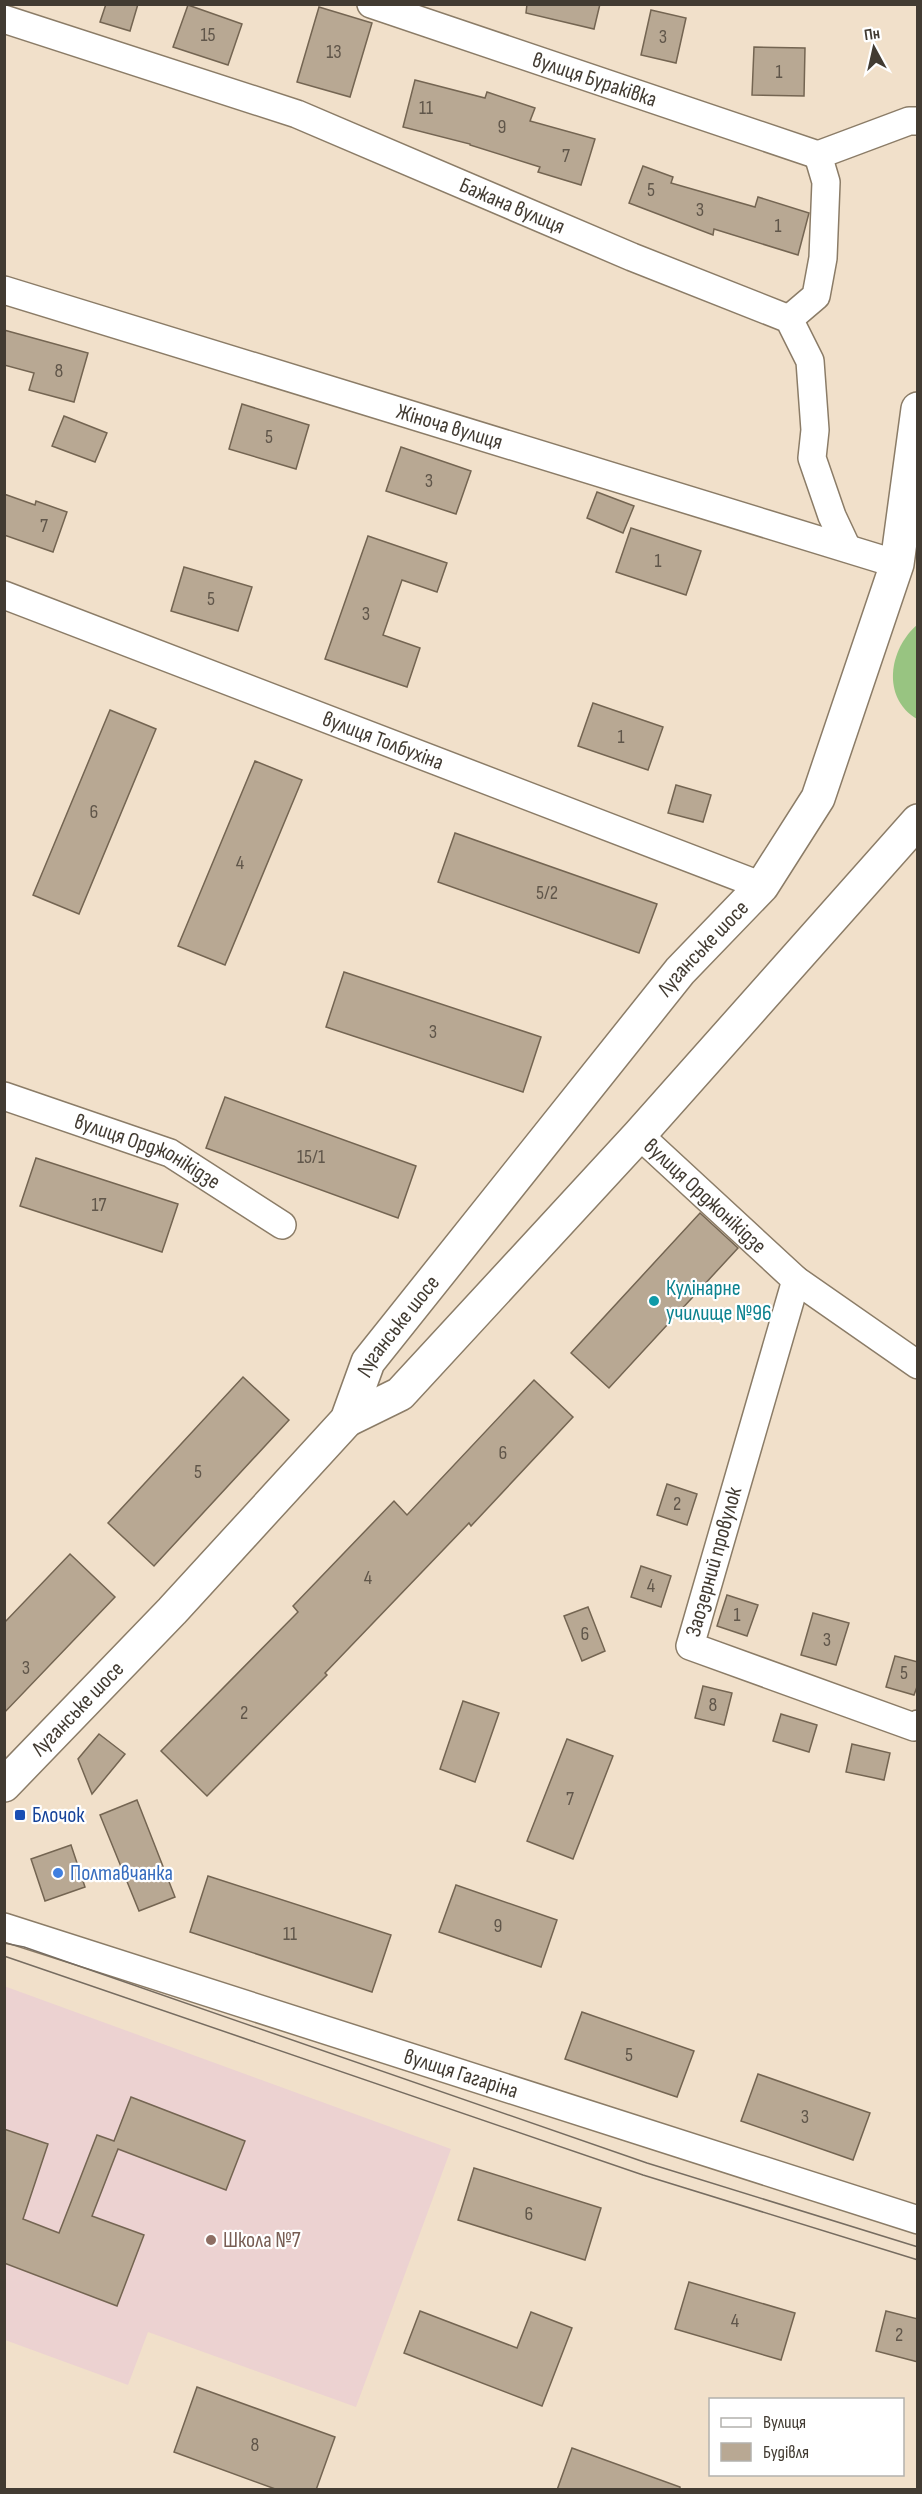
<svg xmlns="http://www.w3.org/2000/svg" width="922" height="2494" font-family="'Sofia Sans Condensed',sans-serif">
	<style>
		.education { fill: #ecd2d1 }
		.green { fill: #98c481 }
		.building { fill: #b8a893; stroke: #746552; stroke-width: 1.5 }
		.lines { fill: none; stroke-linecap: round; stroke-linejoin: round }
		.minor-casing { stroke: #8b7c67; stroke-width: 30 }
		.secondary-casing { stroke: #8b7c67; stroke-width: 36 }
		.minor { stroke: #fff; stroke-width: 27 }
		.secondary { stroke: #fff; stroke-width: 33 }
		.tram { stroke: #766c60; stroke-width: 1.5 }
		.culture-dot { fill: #0f9aa8; stroke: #fff; stroke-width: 2 }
		.transit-dot { fill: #1a4fb4; stroke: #fff; stroke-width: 2 }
		.shop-dot { fill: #3f7fe0; stroke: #fff; stroke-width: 2 }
		.education-dot { fill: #8d6e63; stroke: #fff; stroke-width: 2 }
		.labels { text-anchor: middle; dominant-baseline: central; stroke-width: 4.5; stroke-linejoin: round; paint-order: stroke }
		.number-label { font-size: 20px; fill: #60564a }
		.street-label { font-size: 22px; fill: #423b32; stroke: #fff }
		.culture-label { font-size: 22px; fill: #0d838f; stroke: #fff; text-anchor: start }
		.transit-label { font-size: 22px; fill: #164399; stroke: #fff; text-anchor: start }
		.shop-label { font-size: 22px; fill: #366cbe; stroke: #fff; text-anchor: start }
		.education-label { font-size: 22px; fill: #785e54; stroke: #fff; text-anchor: start }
	</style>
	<rect width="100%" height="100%" fill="#f1e0ca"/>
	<polygon class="education" points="4,1986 451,2149 356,2407 148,2332 128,2385 5,2340"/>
	<path class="green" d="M917,625V719C881,698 889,649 917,625Z"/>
	<g class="building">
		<polygon points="106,4 138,4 130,31 100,22"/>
		<polygon points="527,4 600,4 594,29 526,13"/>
		<polygon points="188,5 242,24 228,65 173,47"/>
		<polygon points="319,7 372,23 350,97 297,82"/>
		<polygon points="651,10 686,18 676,63 641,55"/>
		<polygon points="754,47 805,48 804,96 752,95"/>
		<polygon points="415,80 485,98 487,92 535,108 530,121 595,139 581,185 538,172 540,167 470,145 470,144 403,127"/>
		<polygon points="643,166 673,177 671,183 755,207 758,197 809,213 798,255 714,229 713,235 629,203"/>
		<polygon points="4,330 88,353 74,402 29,390 34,373 4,365"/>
		<polygon points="242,404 309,425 296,469 229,449"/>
		<polygon points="64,416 107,433 95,462 52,446"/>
		<polygon points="401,447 471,471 456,514 386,491"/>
		<polygon points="597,492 634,506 623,533 587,518"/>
		<polygon points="4,494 35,505 36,501 67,512 53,552 4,535"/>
		<polygon points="631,528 701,551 686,595 616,572"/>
		<polygon points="368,536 447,563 437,592 402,580 383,635 420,648 407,687 325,659"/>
		<polygon points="184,567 252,587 238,631 171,611"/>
		<polygon points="593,703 663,727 648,770 578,746"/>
		<polygon points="110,710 156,729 79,914 33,895"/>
		<polygon points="255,761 302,780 225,965 178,946"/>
		<polygon points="676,785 711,795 703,822 668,813"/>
		<polygon points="455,833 657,904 639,953 438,882"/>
		<polygon points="344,972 541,1037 523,1092 326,1027"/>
		<polygon points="225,1097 416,1166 398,1218 206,1148"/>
		<polygon points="36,1158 178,1204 162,1252 20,1206"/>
		<polygon points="700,1213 738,1248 609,1388 571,1353"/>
		<polygon points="243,1377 289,1420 154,1566 108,1523"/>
		<polygon points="534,1380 573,1417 471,1526 469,1523 325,1673 327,1675 207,1796 161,1751 298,1612 293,1606 394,1501 407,1515"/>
		<polygon points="667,1484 697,1494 687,1525 657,1515"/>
		<polygon points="70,1554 115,1597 4,1713 4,1623"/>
		<polygon points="641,1566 671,1576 661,1607 631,1597"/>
		<polygon points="727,1595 758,1605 747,1636 717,1626"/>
		<polygon points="588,1607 605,1651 582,1661 564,1616"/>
		<polygon points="813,1613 849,1623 836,1665 801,1655"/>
		<polygon points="895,1656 918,1662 918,1684 914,1695 886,1687"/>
		<polygon points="703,1686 732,1693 724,1725 695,1718"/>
		<polygon points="463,1701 499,1713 475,1782 440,1769"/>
		<polygon points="781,1714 817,1725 809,1752 773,1741"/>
		<polygon points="99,1734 125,1754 92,1794 78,1759"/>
		<polygon points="567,1739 613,1756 573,1859 527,1841"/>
		<polygon points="852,1744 890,1753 884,1780 846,1772"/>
		<polygon points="137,1800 175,1897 139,1911 100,1815"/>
		<polygon points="71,1845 85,1887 45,1901 31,1859"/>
		<polygon points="208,1876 391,1935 372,1992 190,1932"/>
		<polygon points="456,1885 557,1920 541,1967 439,1932"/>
		<polygon points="582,2012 694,2051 677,2097 565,2059"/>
		<polygon points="758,2074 870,2113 853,2160 741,2121"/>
		<polygon points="131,2097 245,2141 226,2190 118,2149 92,2216 144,2235 117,2306 4,2263 4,2129 48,2144 23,2219 59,2233 97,2135 114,2141"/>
		<polygon points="474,2168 601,2208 585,2260 458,2220"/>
		<polygon points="689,2282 795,2313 781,2360 675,2329"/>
		<polygon points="420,2311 517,2348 531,2312 572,2328 542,2406 404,2353"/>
		<polygon points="886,2311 918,2319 918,2362 876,2351"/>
		<polygon points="197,2387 335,2437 316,2490 278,2490 174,2452"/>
		<polygon points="572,2448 680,2487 680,2490 557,2490"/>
	</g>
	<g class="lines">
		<defs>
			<g id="minor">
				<path id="s1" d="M371,4L818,155"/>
				<path id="s2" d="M4,19L297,114L632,257L789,319L810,361L815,430L812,458L832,516L847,548"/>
				<polyline points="818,155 909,121 918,121"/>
				<path id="s3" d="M4,290L897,564"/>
				<polyline points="789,319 816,296 823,258 826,182 818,155"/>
				<path id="s4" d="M4,595L762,886"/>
				<path id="s5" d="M4,1096L170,1153L282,1225"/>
				<path id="s6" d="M639,1135L796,1280L918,1365"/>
				<polyline points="796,1280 690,1646 914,1727 918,1724"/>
				<path id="s7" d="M4,1927L918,2220"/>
			</g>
			<g id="secondary">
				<polyline points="347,1420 400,1394 639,1135 918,821"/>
				<path id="s8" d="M4,1785L172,1611L347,1420L368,1362L680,971L762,886L818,798L897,564L918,409"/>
			</g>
		</defs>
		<use href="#minor" class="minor-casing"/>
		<use href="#secondary" class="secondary-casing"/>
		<use href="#minor" class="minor"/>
		<use href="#secondary" class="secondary"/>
		<g class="tram">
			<polyline points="4,1943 24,1947 647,2163 918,2247"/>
			<polyline points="4,1956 643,2175 918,2260"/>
		</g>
	</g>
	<circle class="culture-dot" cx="654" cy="1301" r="6"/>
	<rect class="transit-dot" x="14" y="1809" width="12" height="12" rx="3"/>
	<circle class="shop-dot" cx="58" cy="1873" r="6"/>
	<circle class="education-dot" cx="211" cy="2240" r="6"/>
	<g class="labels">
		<g class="number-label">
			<text x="208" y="35">15</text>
			<text x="663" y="37">3</text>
			<text x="334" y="52">13</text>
			<text x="779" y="72">1</text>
			<text x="426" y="108">11</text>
			<text x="502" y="127">9</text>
			<text x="566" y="156">7</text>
			<text x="651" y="190">5</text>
			<text x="700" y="210">3</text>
			<text x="778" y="226">1</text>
			<text x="59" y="371">8</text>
			<text x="269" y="437">5</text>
			<text x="429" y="481">3</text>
			<text x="44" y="526">7</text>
			<text x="658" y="561">1</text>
			<text x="211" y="599">5</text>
			<text x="366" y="614">3</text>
			<text x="621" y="737">1</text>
			<text x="94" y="812">6</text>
			<text x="240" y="863">4</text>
			<text x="547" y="893">5/2</text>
			<text x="433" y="1032">3</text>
			<text x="311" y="1157">15/1</text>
			<text x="99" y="1205">17</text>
			<text x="503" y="1453">6</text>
			<text x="198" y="1472">5</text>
			<text x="677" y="1504">2</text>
			<text x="368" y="1578">4</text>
			<text x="651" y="1586">4</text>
			<text x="737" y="1615">1</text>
			<text x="585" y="1634">6</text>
			<text x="827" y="1640">3</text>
			<text x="26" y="1668">3</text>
			<text x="904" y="1673">5</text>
			<text x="713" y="1705">8</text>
			<text x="244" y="1713">2</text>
			<text x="570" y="1799">7</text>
			<text x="498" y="1926">9</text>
			<text x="290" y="1934">11</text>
			<text x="629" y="2055">5</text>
			<text x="805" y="2117">3</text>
			<text x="529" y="2214">6</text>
			<text x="735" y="2321">4</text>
			<text x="899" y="2335">2</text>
			<text x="255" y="2445">8</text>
		</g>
		<g class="street-label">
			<text stroke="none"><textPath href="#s1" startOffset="236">вулиця Бураківка</textPath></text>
			<text stroke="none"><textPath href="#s2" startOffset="542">Бажана вулиця</textPath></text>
			<text stroke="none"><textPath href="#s3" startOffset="466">Жіноча вулиця</textPath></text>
			<text stroke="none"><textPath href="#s4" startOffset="406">вулиця Толбухіна</textPath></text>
			<text stroke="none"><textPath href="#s8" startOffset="1095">Луганське шосе</textPath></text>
			<text stroke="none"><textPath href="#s5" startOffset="154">вулиця Орджонікідзе</textPath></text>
			<text stroke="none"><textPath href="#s6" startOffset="90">вулиця Орджонікідзе</textPath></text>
			<text stroke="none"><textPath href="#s8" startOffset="609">Луганське шосе</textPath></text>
			<text transform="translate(714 1562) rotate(-74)">Заозерний провулок</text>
			<text stroke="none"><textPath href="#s8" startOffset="106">Луганське шосе</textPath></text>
			<text stroke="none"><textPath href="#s7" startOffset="480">вулиця Гагаріна</textPath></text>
		</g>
		<g class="culture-label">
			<text x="666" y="1288">Кулінарне<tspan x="666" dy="25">училище №96</tspan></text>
		</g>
		<g class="transit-label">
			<text x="32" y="1815">Блочок</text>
		</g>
		<g class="shop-label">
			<text x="70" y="1873">Полтавчанка</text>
		</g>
		<g class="education-label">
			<text x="223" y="2240">Школа №7</text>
		</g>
	</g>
	<rect width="922" height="2494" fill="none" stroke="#423b32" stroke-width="12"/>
	<rect x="709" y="2398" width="195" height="78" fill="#ffffff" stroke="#b3b1ad" stroke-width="1.5"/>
	<rect x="721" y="2418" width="30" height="9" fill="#ffffff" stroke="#b3b1ad" stroke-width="1.5"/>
	<text x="763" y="2428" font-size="18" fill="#423b32">Вулиця</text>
	<rect x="721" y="2443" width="30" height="18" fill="#b8a893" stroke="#b3b1ad" stroke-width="1.5"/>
	<text x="763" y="2458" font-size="18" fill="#423b32">Будівля</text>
	<g transform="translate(874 48) rotate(352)" stroke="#ffffff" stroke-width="4.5" paint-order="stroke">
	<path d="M0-4.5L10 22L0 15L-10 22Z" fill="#423b32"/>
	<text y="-9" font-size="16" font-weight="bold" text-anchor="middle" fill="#423b32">Пн</text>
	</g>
</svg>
